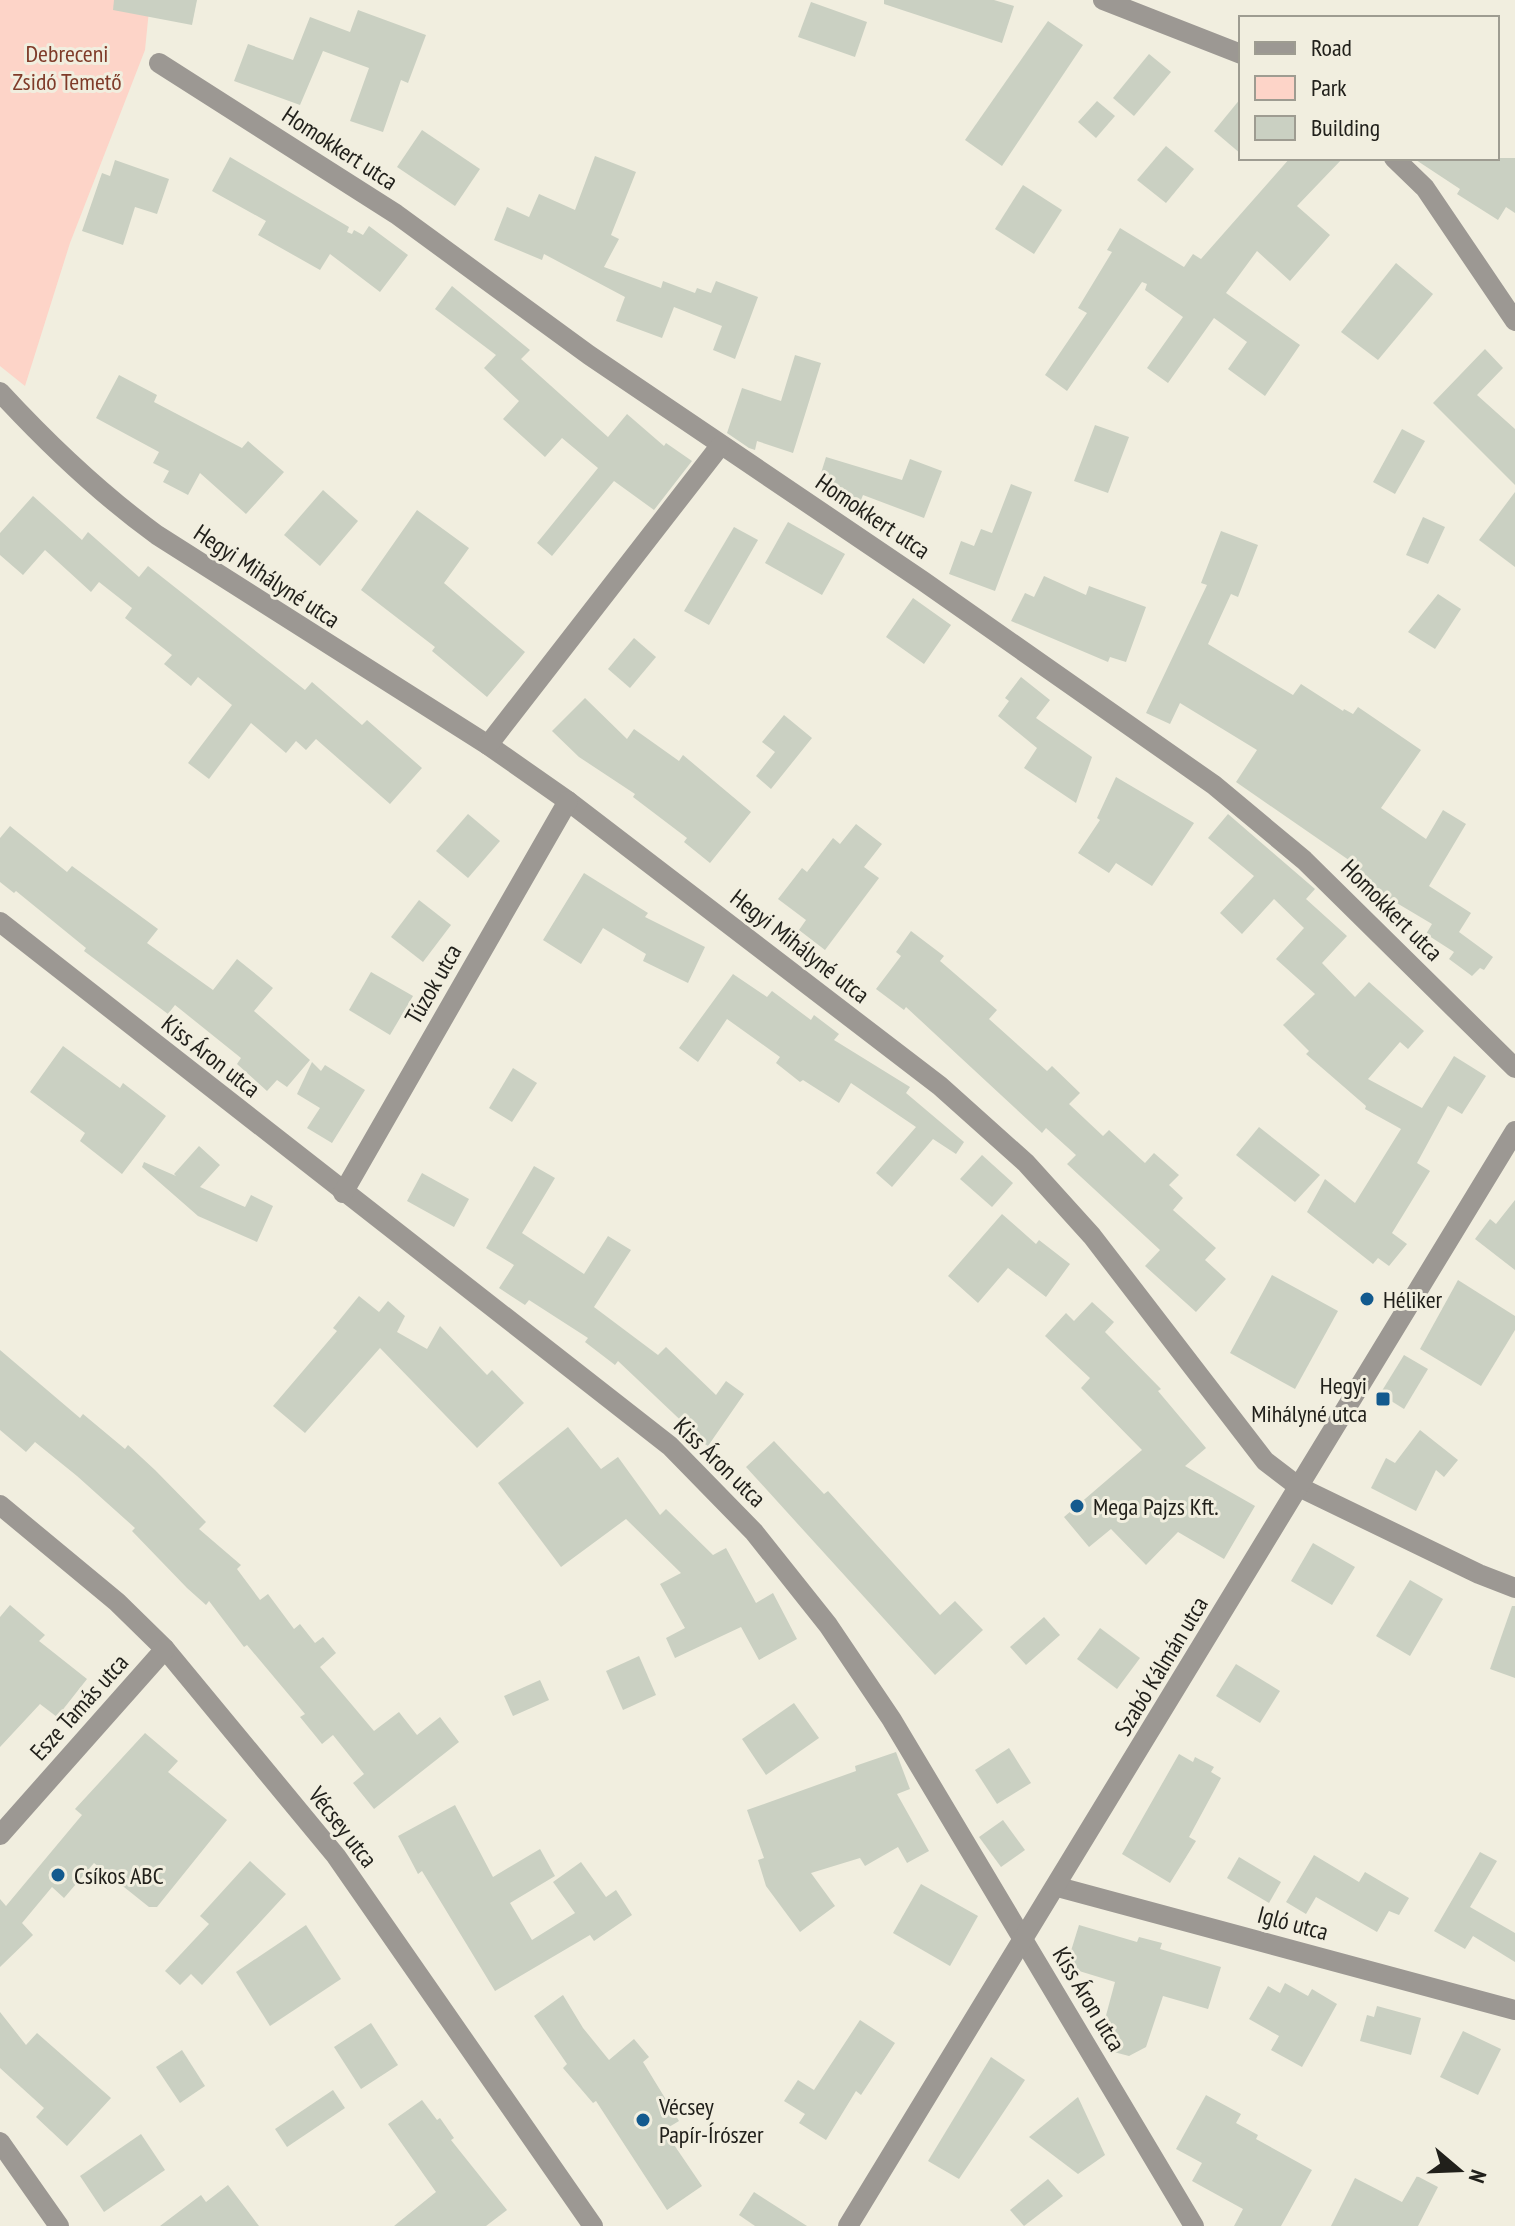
<svg xmlns="http://www.w3.org/2000/svg" width="1515" height="2226" font-family="'PT Sans Narrow',sans-serif">
	<style>
		.green { fill: #fdd4c8 }
		.building { fill: #cad0c2 }
		.lines { fill: none; stroke-linecap: round; stroke-linejoin: round }
		.minor { stroke: #9c9893; stroke-width: 20 }
		.poi-dot { fill: #135a8e; stroke: #f1eedf; stroke-width: 3 }
		.labels { text-anchor: middle; dominant-baseline: central; stroke-width: 6; stroke-linejoin: round; paint-order: stroke }
		.park-label { font-size: 24px; fill: #7f3b29; stroke: #f1eedf }
		.street-label { font-size: 24px; fill: #21201b; stroke: #f1eedf }
		.poi-label { font-size: 24px; fill: #21201b; stroke: #f1eedf; text-anchor: start }
	</style>
	<rect width="100%" height="100%" fill="#f1eedf"/>
	<polygon class="green" points="0,0 150,0 145,50 70,243 25,386 0,366"/>
	<g class="building">
		<polygon points="114,0 197,0 192,25 113,10"/>
		<polygon points="884,0 994,0 1014,6 1002,43 884,4"/>
		<polygon points="811,2 867,22 855,57 798,37"/>
		<polygon points="358,10 426,35 408,83 401,80 383,132 350,121 369,68 323,51 300,105 234,81 248,44 293,60 310,17 350,32"/>
		<polygon points="1048,21 1083,45 1002,166 965,140"/>
		<polygon points="1149,54 1171,72 1134,116 1113,98"/>
		<polygon points="1241,98 1241,154 1214,131"/>
		<polygon points="1097,101 1115,116 1096,138 1078,122"/>
		<polygon points="422,130 480,169 455,206 397,167"/>
		<polygon points="1166,146 1194,169 1166,203 1137,180"/>
		<polygon points="595,156 636,172 611,235 619,239 604,267 661,288 663,281 695,293 697,288 711,293 716,281 758,297 735,359 713,350 722,326 674,307 662,338 616,321 625,297 544,254 542,260 494,240 507,207 529,217 539,194 575,210"/>
		<polygon points="230,157 349,227 347,232 352,234 354,230 363,235 369,226 408,255 380,292 330,254 320,270 258,235 266,221 212,191"/>
		<polygon points="1290,158 1343,158 1297,206 1330,235 1290,281 1257,251 1226,293 1300,345 1265,396 1228,369 1247,342 1214,318 1168,383 1147,368 1183,317 1145,290 1147,284 1142,282 1067,391 1045,375 1087,313 1078,308 1112,252 1107,250 1120,228 1184,267 1193,254 1201,259"/>
		<polygon points="1413,158 1515,158 1515,213 1506,207 1498,220 1457,194 1460,189"/>
		<polygon points="115,160 169,179 157,214 135,207 123,245 82,231 102,173 110,176"/>
		<polygon points="1023,185 1062,210 1034,254 995,229"/>
		<polygon points="1396,263 1433,294 1378,360 1341,332"/>
		<polygon points="452,286 530,350 521,359 608,437 627,414 664,446 666,443 692,461 654,510 614,481 552,556 537,543 598,468 562,438 545,457 503,419 519,401 484,368 496,355 435,309"/>
		<polygon points="1485,349 1503,368 1477,395 1515,429 1515,485 1433,403"/>
		<polygon points="795,355 821,363 793,453 757,441 755,450 749,448 727,433 742,388 781,401"/>
		<polygon points="119,375 157,395 154,402 242,448 248,441 284,472 246,514 200,473 188,495 163,482 169,471 153,463 159,452 96,418"/>
		<polygon points="1095,425 1129,437 1108,493 1074,481"/>
		<polygon points="1402,429 1425,441 1395,494 1373,482"/>
		<polygon points="826,457 902,480 910,459 942,471 924,518 863,495 861,500 817,486"/>
		<polygon points="1011,484 1032,492 995,591 949,574 961,541 974,546 981,529 992,533"/>
		<polygon points="323,490 358,521 320,566 284,535"/>
		<polygon points="1515,492 1515,567 1479,540"/>
		<polygon points="33,496 82,540 88,532 139,577 148,566 305,690 312,682 362,725 367,720 422,768 390,804 316,739 306,750 296,741 286,753 251,723 209,779 188,763 232,705 198,677 191,686 164,664 172,655 125,618 132,608 99,582 91,592 45,550 23,575 0,555 0,533"/>
		<polygon points="417,510 469,548 444,583 525,652 487,697 432,651 435,647 361,590"/>
		<polygon points="1423,517 1445,527 1428,564 1406,555"/>
		<polygon points="788,522 845,554 822,595 765,563"/>
		<polygon points="734,527 758,540 709,625 684,611"/>
		<polygon points="1221,531 1258,545 1238,597 1231,594 1208,644 1293,695 1301,684 1343,711 1344,709 1353,714 1358,707 1421,750 1381,808 1426,839 1443,810 1466,824 1429,886 1471,913 1459,932 1493,957 1484,970 1480,968 1472,976 1449,959 1454,952 1426,934 1432,924 1390,899 1352,870 1356,865 1236,782 1257,750 1180,703 1170,724 1146,713 1207,585 1201,583"/>
		<polygon points="1044,576 1086,595 1089,586 1146,607 1126,662 1110,657 1108,662 1011,621 1025,593 1034,597"/>
		<polygon points="1438,594 1461,609 1435,649 1408,632"/>
		<polygon points="913,598 951,625 924,664 886,637"/>
		<polygon points="634,638 656,657 630,688 608,669"/>
		<polygon points="1021,677 1050,700 1036,718 1092,757 1076,803 1024,768 1037,748 998,716 1009,701 1005,698"/>
		<polygon points="585,698 627,739 634,729 679,761 683,755 751,812 710,863 684,842 687,838 633,797 635,794 579,757 552,731"/>
		<polygon points="784,715 812,738 771,789 756,776 775,752 762,742"/>
		<polygon points="1116,777 1194,823 1152,886 1116,863 1109,873 1078,853 1100,820 1097,818"/>
		<polygon points="468,814 500,841 468,878 436,851"/>
		<polygon points="1228,814 1315,889 1306,899 1347,936 1322,963 1355,997 1369,982 1424,1031 1408,1049 1400,1042 1368,1079 1422,1108 1454,1056 1486,1076 1462,1114 1448,1106 1417,1163 1430,1171 1392,1233 1407,1244 1389,1266 1378,1258 1373,1264 1307,1212 1325,1179 1355,1203 1401,1129 1365,1109 1366,1106 1306,1054 1309,1051 1283,1025 1315,994 1276,959 1304,928 1274,899 1242,934 1220,913 1254,876 1208,838"/>
		<polygon points="856,824 882,844 864,867 879,878 825,950 799,930 806,920 778,899 802,868 807,872 833,838 840,844"/>
		<polygon points="10,826 67,872 72,866 158,929 147,943 213,990 237,959 273,988 254,1011 310,1060 287,1087 277,1080 267,1091 237,1064 241,1058 175,1005 168,1014 84,951 86,948 16,891 14,893 0,882 0,838"/>
		<polygon points="584,873 648,913 645,917 705,947 688,983 643,961 646,954 603,928 581,964 543,940"/>
		<polygon points="419,900 451,925 423,962 391,937"/>
		<polygon points="911,931 944,956 940,961 997,1010 989,1019 1047,1071 1052,1066 1080,1093 1069,1104 1103,1136 1109,1130 1145,1163 1154,1153 1179,1175 1169,1185 1183,1198 1173,1210 1216,1248 1205,1260 1226,1279 1196,1312 1145,1266 1160,1250 1067,1164 1076,1155 1046,1128 1042,1133 906,1007 904,1010 876,989 901,956 896,952"/>
		<polygon points="371,972 413,996 390,1035 349,1010"/>
		<polygon points="733,974 767,997 772,991 811,1020 814,1015 839,1034 834,1040 910,1087 906,1093 964,1142 956,1154 933,1139 892,1187 876,1173 916,1127 851,1083 839,1103 803,1080 800,1082 776,1063 780,1057 727,1019 698,1062 679,1048"/>
		<polygon points="63,1046 120,1088 123,1083 166,1116 122,1174 80,1141 85,1133 30,1092"/>
		<polygon points="312,1062 321,1071 325,1065 365,1090 332,1143 307,1128 320,1108 297,1094"/>
		<polygon points="513,1068 537,1083 512,1122 489,1108"/>
		<polygon points="1259,1127 1320,1175 1295,1202 1236,1155"/>
		<polygon points="199,1146 220,1165 200,1187 245,1207 251,1195 273,1206 257,1242 198,1216 142,1167 144,1162 176,1176 174,1174"/>
		<polygon points="982,1155 1013,1183 992,1207 960,1179"/>
		<polygon points="534,1166 555,1178 522,1233 584,1274 608,1236 631,1250 594,1307 658,1355 666,1347 716,1395 726,1381 744,1394 708,1446 690,1434 692,1431 618,1361 615,1365 585,1342 588,1338 529,1300 525,1305 499,1288 514,1265 486,1248"/>
		<polygon points="422,1173 469,1199 454,1227 407,1201"/>
		<polygon points="1515,1200 1515,1270 1475,1239 1490,1219 1496,1224"/>
		<polygon points="1002,1214 1036,1244 1039,1240 1070,1264 1046,1297 1008,1268 978,1303 948,1276"/>
		<polygon points="1272,1275 1338,1311 1295,1389 1230,1353"/>
		<polygon points="1458,1280 1515,1316 1515,1330 1481,1386 1420,1349"/>
		<polygon points="359,1296 379,1312 388,1301 405,1316 397,1332 427,1349 440,1326 487,1375 492,1370 524,1403 477,1448 380,1348 305,1433 273,1406 337,1331 333,1328"/>
		<polygon points="1092,1302 1114,1322 1105,1332 1161,1389 1158,1391 1206,1448 1185,1466 1255,1506 1224,1559 1178,1532 1146,1565 1111,1529 1089,1547 1064,1517 1142,1450 1081,1388 1090,1378 1045,1336 1066,1313 1074,1321"/>
		<polygon points="0,1350 80,1418 83,1414 125,1449 128,1445 155,1470 206,1522 199,1529 241,1565 237,1569 260,1600 268,1594 294,1629 300,1624 315,1643 323,1637 336,1653 320,1667 374,1731 399,1712 417,1735 440,1717 459,1742 374,1809 353,1783 364,1774 333,1735 322,1744 300,1717 305,1714 247,1645 244,1647 209,1601 206,1605 187,1588 132,1531 135,1528 77,1476 35,1442 26,1452 0,1430"/>
		<polygon points="1404,1355 1428,1369 1404,1409 1380,1394"/>
		<polygon points="568,1427 601,1469 618,1457 660,1515 666,1509 713,1555 726,1548 756,1603 773,1593 797,1639 759,1660 741,1627 675,1658 666,1638 685,1628 660,1584 681,1573 626,1519 561,1567 498,1483"/>
		<polygon points="1420,1430 1458,1460 1444,1477 1436,1470 1416,1511 1371,1488 1386,1458 1395,1463"/>
		<polygon points="774,1441 824,1494 828,1491 940,1615 955,1601 983,1630 935,1675 746,1467"/>
		<polygon points="1313,1543 1355,1567 1332,1605 1291,1581"/>
		<polygon points="1410,1580 1443,1599 1410,1656 1376,1636"/>
		<polygon points="10,1605 45,1635 39,1641 87,1679 57,1717 40,1704 0,1747 0,1617"/>
		<polygon points="1512,1606 1515,1606 1515,1678 1490,1669"/>
		<polygon points="1044,1617 1060,1635 1026,1665 1010,1647"/>
		<polygon points="1100,1628 1140,1658 1117,1689 1077,1659"/>
		<polygon points="639,1656 656,1695 623,1710 606,1671"/>
		<polygon points="1236,1664 1280,1691 1260,1723 1216,1696"/>
		<polygon points="540,1680 549,1700 513,1716 504,1696"/>
		<polygon points="794,1703 819,1738 766,1775 742,1739"/>
		<polygon points="145,1733 178,1761 168,1772 227,1820 157,1907 149,1907 94,1863 64,1898 52,1887 22,1923 33,1935 0,1967 0,1899 6,1906 82,1815 75,1809"/>
		<polygon points="1009,1748 1031,1783 997,1804 975,1770"/>
		<polygon points="896,1752 910,1789 897,1794 929,1851 907,1863 898,1847 865,1866 860,1858 811,1873 835,1906 800,1932 766,1886 758,1860 764,1858 747,1810 856,1771 855,1766"/>
		<polygon points="1179,1754 1193,1762 1195,1757 1214,1767 1211,1772 1221,1778 1189,1837 1196,1841 1170,1883 1122,1854"/>
		<polygon points="455,1805 493,1877 540,1849 555,1876 510,1903 532,1940 575,1913 553,1882 581,1862 606,1897 616,1890 632,1915 594,1941 590,1935 495,1991 422,1871 418,1874 398,1836"/>
		<polygon points="1003,1820 1025,1850 1001,1867 979,1837"/>
		<polygon points="1480,1852 1497,1861 1470,1907 1515,1933 1515,1962 1473,1936 1465,1949 1434,1931"/>
		<polygon points="1314,1855 1359,1882 1365,1872 1409,1898 1399,1915 1389,1911 1377,1932 1316,1897 1306,1914 1286,1902"/>
		<polygon points="1239,1857 1281,1882 1269,1903 1227,1878"/>
		<polygon points="250,1861 286,1894 202,1985 191,1974 180,1985 165,1971 209,1924 200,1916"/>
		<polygon points="921,1884 978,1916 950,1966 893,1933"/>
		<polygon points="306,1925 341,1979 270,2026 236,1972"/>
		<polygon points="1079,1925 1137,1942 1139,1937 1162,1943 1160,1949 1221,1967 1208,2009 1163,1996 1146,2047 1129,2056 1110,2051 1101,2034 1115,1982 1066,1967"/>
		<polygon points="1285,1983 1308,1996 1312,1989 1337,2004 1302,2067 1271,2050 1279,2036 1249,2019 1268,1986 1280,1993"/>
		<polygon points="563,1995 583,2028 609,2060 634,2039 649,2057 643,2062 679,2121 664,2130 702,2186 667,2210 596,2101 593,2103 563,2068 567,2064 534,2016"/>
		<polygon points="1377,2006 1421,2018 1411,2055 1360,2041 1367,2015 1374,2017"/>
		<polygon points="0,2012 26,2045 37,2033 111,2098 67,2146 36,2117 44,2108 0,2068"/>
		<polygon points="860,2020 895,2043 861,2095 856,2091 826,2140 799,2123 805,2114 784,2101 798,2080 814,2090"/>
		<polygon points="371,2023 398,2065 361,2089 334,2047"/>
		<polygon points="1463,2031 1501,2049 1478,2095 1440,2077"/>
		<polygon points="182,2050 205,2086 180,2103 156,2067"/>
		<polygon points="991,2057 1025,2080 959,2179 928,2161"/>
		<polygon points="333,2090 345,2108 287,2147 275,2129"/>
		<polygon points="1206,2095 1241,2114 1236,2123 1258,2135 1256,2139 1312,2170 1281,2226 1234,2226 1243,2209 1192,2181 1202,2163 1176,2149"/>
		<polygon points="1078,2097 1105,2155 1078,2174 1029,2137"/>
		<polygon points="422,2100 437,2120 440,2118 454,2138 451,2140 507,2210 486,2226 394,2226 436,2192 388,2124"/>
		<polygon points="141,2134 165,2170 104,2212 80,2176"/>
		<polygon points="1417,2176 1438,2187 1418,2226 1331,2226 1355,2178 1402,2202"/>
		<polygon points="1048,2179 1063,2196 1024,2226 1010,2210"/>
		<polygon points="228,2185 259,2226 160,2226 201,2195 206,2202"/>
		<polygon points="754,2192 807,2226 755,2226 739,2215"/>
	</g>
	<g class="lines">
		<g class="minor">
			<polyline points="1103,0 1241,54"/>
			<polyline points="159,63 396,214 589,355 923,581 1214,785 1304,860 1515,1068"/>
			<polyline points="1394,158 1425,188 1515,321"/>
			<path d="M0,392C49,445 98,492 157,535L488,745L568,801L940,1086L1026,1163L1092,1236L1265,1461L1299,1487L1479,1574L1515,1588"/>
			<polyline points="488,745 720,446"/>
			<polyline points="0,922 670,1446 754,1532 828,1625 892,1720 1194,2226"/>
			<polyline points="343,1193 568,801"/>
			<polyline points="0,1505 117,1602 165,1649 336,1856 593,2226"/>
			<polyline points="0,1835 165,1649"/>
			<polyline points="1058,1887 1515,2010"/>
			<polyline points="0,2142 59,2226"/>
			<polyline points="848,2226 1515,1131"/>
		</g>
	</g>
	<g class="poi-dot">
		<circle cx="1367" cy="1299" r="8"/>
		<rect x="1375" y="1391" width="16" height="16" rx="4"/>
		<circle cx="1077" cy="1506" r="8"/>
		<circle cx="58" cy="1875" r="8"/>
		<circle cx="643" cy="2120" r="8"/>
	</g>
	<g class="labels">
		<g class="park-label">
			<text x="67" y="53">Debreceni<tspan x="67" dy="28">Zsidó Temető</tspan></text>
		</g>
		<g class="street-label">
			<text transform="translate(340 148) rotate(33)">Homokkert utca</text>
			<text transform="translate(873 516) rotate(34)">Homokkert utca</text>
			<text transform="translate(267 576) rotate(33)">Hegyi Mihályné utca</text>
			<text transform="translate(1392 910) rotate(45)">Homokkert utca</text>
			<text transform="translate(800 946) rotate(38)">Hegyi Mihályné utca</text>
			<text transform="translate(433 984) rotate(-60)">Túzok utca</text>
			<text transform="translate(211 1056) rotate(38)">Kiss Áron utca</text>
			<text transform="translate(720 1462) rotate(44)">Kiss Áron utca</text>
			<text transform="translate(1161 1666) rotate(-59)">Szabó Kálmán utca</text>
			<text transform="translate(79 1707) rotate(-48)">Esze Tamás utca</text>
			<text transform="translate(343 1827) rotate(52)">Vécsey utca</text>
			<text transform="translate(1293 1923) rotate(15)">Igló utca</text>
			<text transform="translate(1089 1999) rotate(59)">Kiss Áron utca</text>
		</g>
		<g class="poi-label">
			<text x="1383" y="1299">Héliker</text>
			<text x="1367" y="1385" text-anchor="end">Hegyi<tspan x="1367" dy="28">Mihályné utca</tspan></text>
			<text x="1093" y="1506">Mega Pajzs Kft.</text>
			<text x="74" y="1875">Csíkos ABC</text>
			<text x="659" y="2106">Vécsey<tspan x="659" dy="28">Papír-Írószer</tspan></text>
		</g>
	</g>
	<rect x="1239" y="16" width="260" height="144" fill="#f1eedf" stroke="#9e9c91" stroke-width="2"/>
	<rect x="1255" y="42" width="40" height="12" fill="#9c9893" stroke="#9e9c91" stroke-width="2"/>
	<text x="1311" y="56" font-size="24" fill="#21201b">Road</text>
	<rect x="1255" y="76" width="40" height="24" fill="#fdd4c8" stroke="#9e9c91" stroke-width="2"/>
	<text x="1311" y="96" font-size="24" fill="#21201b">Park</text>
	<rect x="1255" y="116" width="40" height="24" fill="#cad0c2" stroke="#9e9c91" stroke-width="2"/>
	<text x="1311" y="136" font-size="24" fill="#21201b">Building</text>
	<g transform="translate(1459 2170) rotate(109)" stroke="#f1eedf" stroke-width="6" paint-order="stroke">
	<path d="M0-6L14 30L0 20L-14 30Z" fill="#21201b"/>
	<text y="-12" font-size="22" font-weight="bold" text-anchor="middle" fill="#21201b">N</text>
	</g>
</svg>
